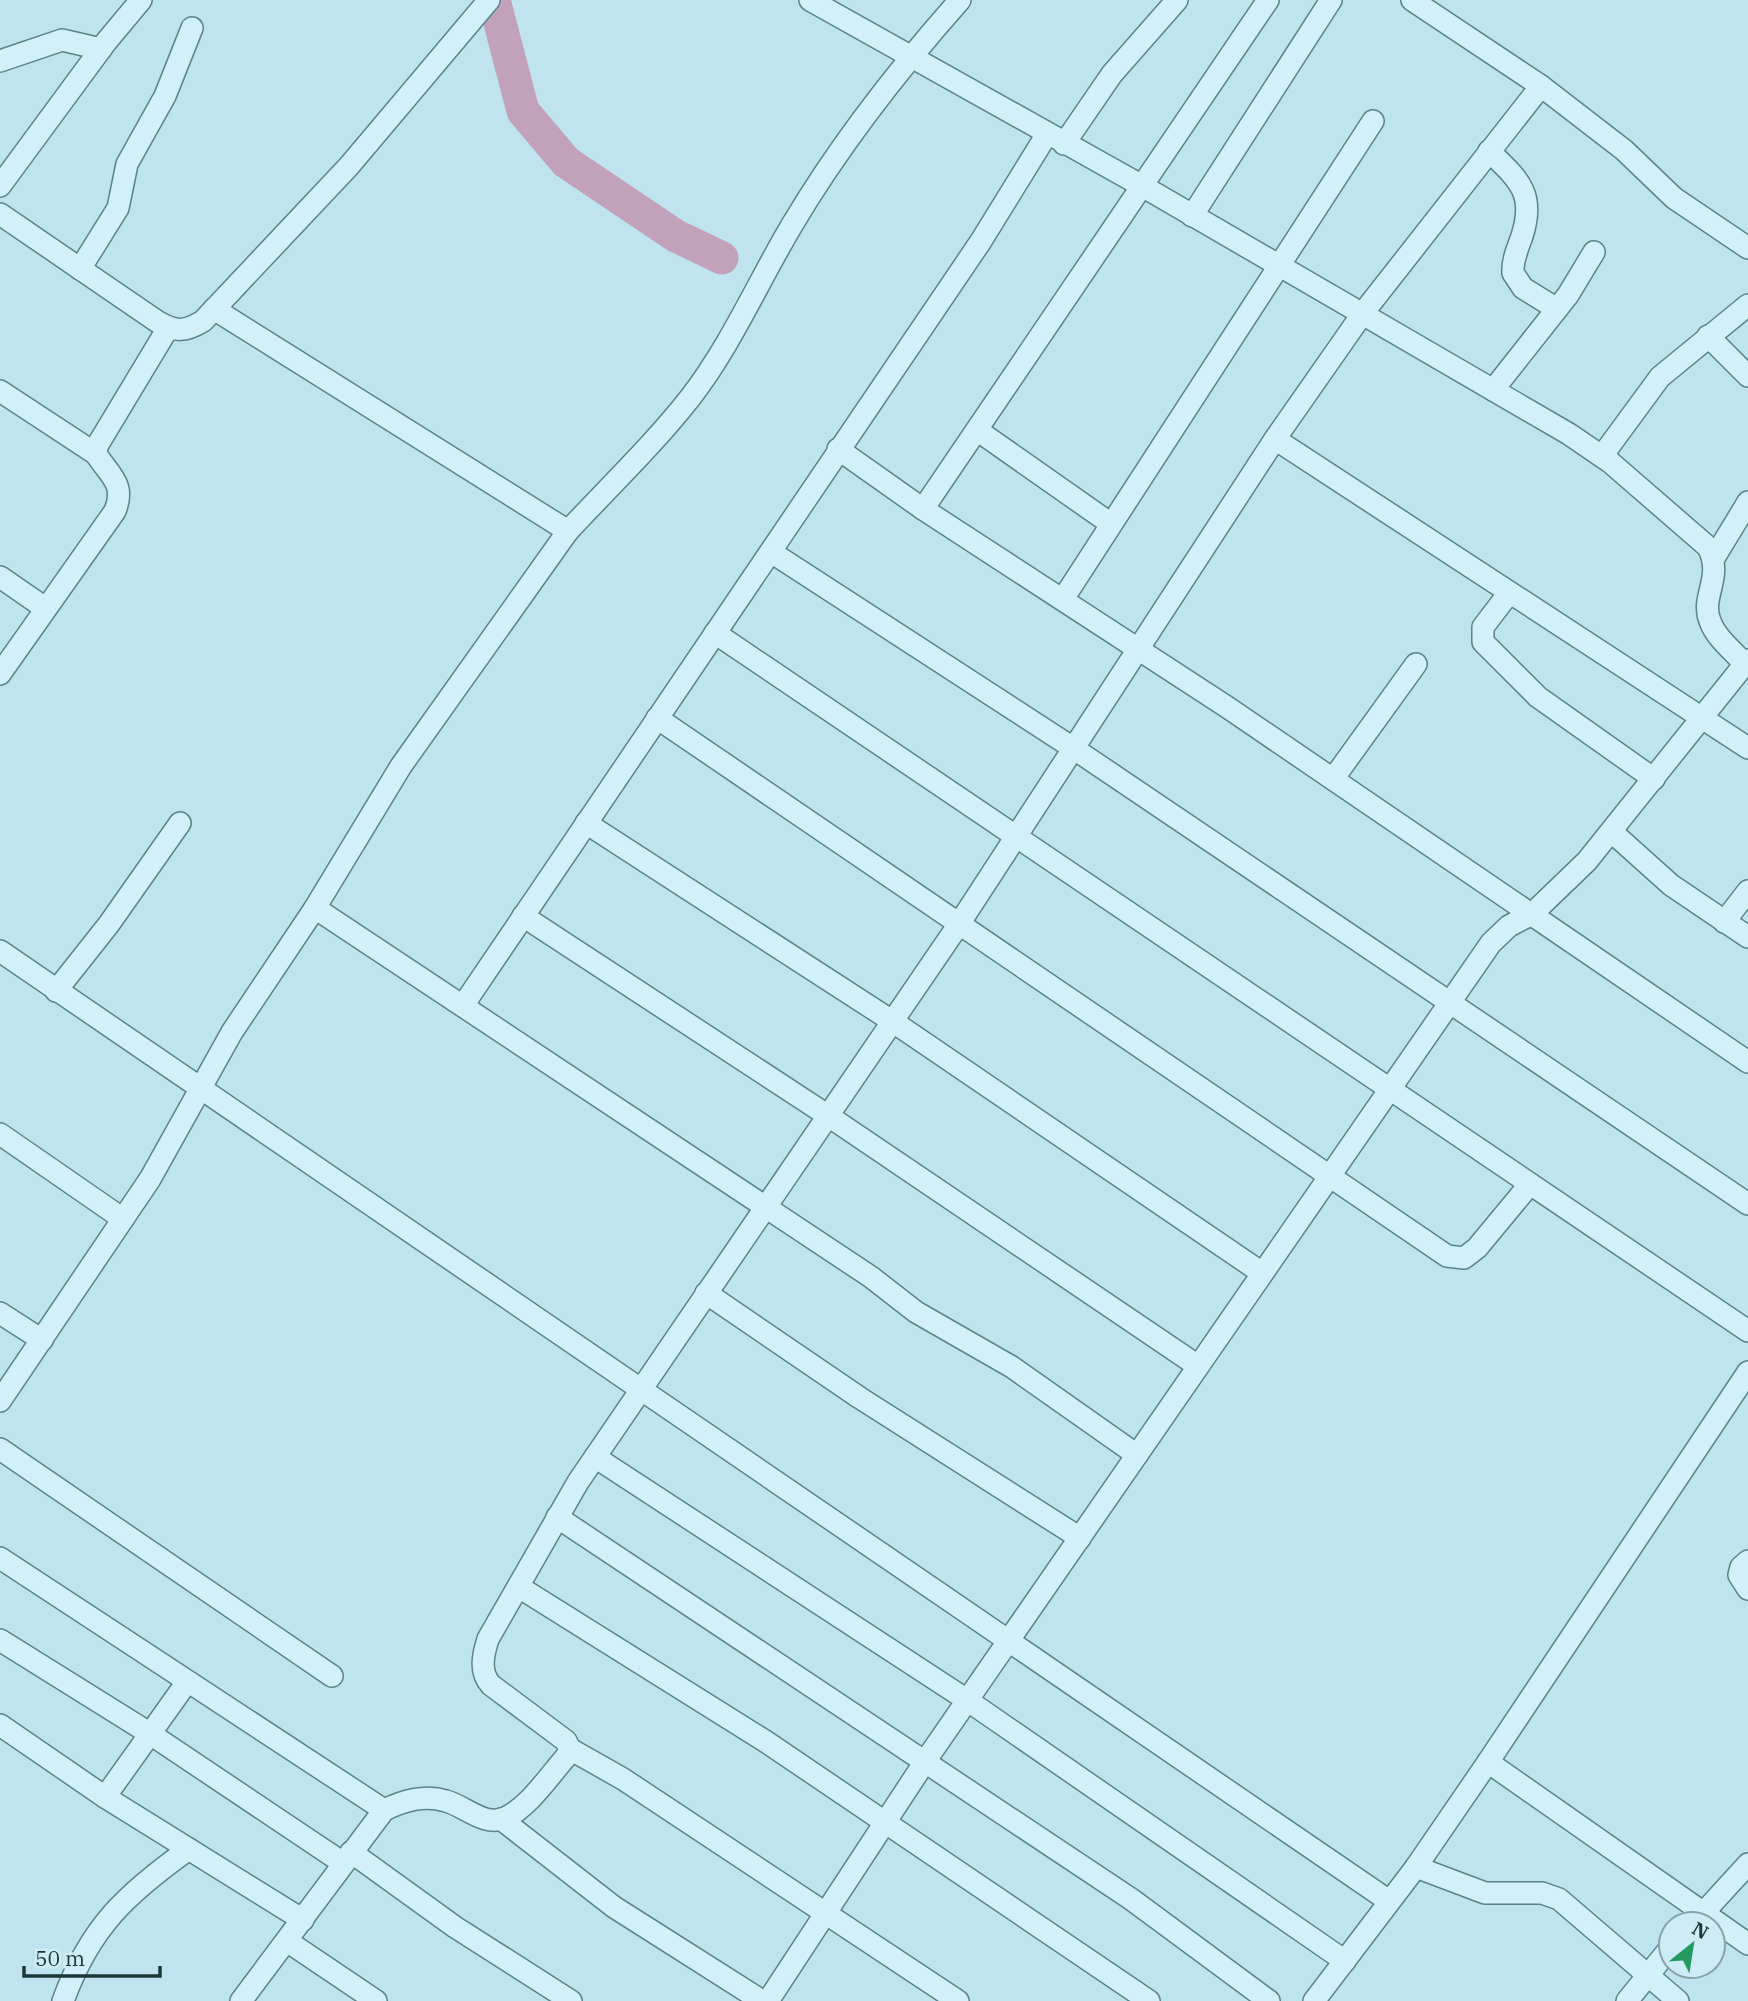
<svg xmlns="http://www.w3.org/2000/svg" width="1748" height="2001" font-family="'IBM Plex Serif',serif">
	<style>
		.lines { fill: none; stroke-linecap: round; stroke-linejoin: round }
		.river { stroke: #c1a2b9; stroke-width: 33 }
		.minor-casing { stroke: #578588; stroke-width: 24 }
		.minor { stroke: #d2f0fa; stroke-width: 21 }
	</style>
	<rect width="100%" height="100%" fill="#bfe4ef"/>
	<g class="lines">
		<polyline class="river" points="494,0 523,111 566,162 676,236 722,258"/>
		<defs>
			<g id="minor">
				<path d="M810,0L1144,187L1569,434L1610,462L1708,547C1724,578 1700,596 1710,621C1716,638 1733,651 1745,664"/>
				<polyline points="1412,0 1541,86 1624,150 1674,198 1748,248"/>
				<polyline points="0,61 62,40 101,49"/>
				<polyline points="1064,144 1112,74 1177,0"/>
				<path d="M1489,151C1518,179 1536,193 1522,236C1518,248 1512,260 1513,273L1523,288L1557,309"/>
				<polyline points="0,186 106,42 141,0"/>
				<path d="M0,214L158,322C176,332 185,332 203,321L349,166L489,0"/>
				<polyline points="1192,216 1331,0"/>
				<polyline points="80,269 118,208 127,164 165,96 192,28"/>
				<polyline points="1708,336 1748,376"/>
				<polyline points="1493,390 1568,295 1594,252"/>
				<polyline points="0,391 96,454"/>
				<polyline points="977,430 1111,524"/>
				<polyline points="1275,439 1748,748"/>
				<polyline points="838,449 923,509 1227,707 1748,1062"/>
				<polyline points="1602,456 1660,377 1748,305"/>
				<polyline points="923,509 1268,0"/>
				<path d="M568,531C609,487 653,445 690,398C731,345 758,282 792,225C840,144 898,70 960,0"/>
				<polyline points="771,552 1073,748 1748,1204"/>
				<polyline points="1714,558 1748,502"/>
				<polyline points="0,577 45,608"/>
				<polyline points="1509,593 1483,627 1483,642 1538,697 1654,779"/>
				<polyline points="1063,599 1373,121"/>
				<polyline points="715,633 1748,1331"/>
				<path d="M0,674L115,511C126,484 110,476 96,454L97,446L168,328"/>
				<polyline points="657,718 1447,1256 1464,1258 1477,1248 1530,1184"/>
				<polyline points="1333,779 1416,664"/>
				<polyline points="586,823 892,1021 1262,1273"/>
				<polyline points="1612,832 1671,885 1748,937"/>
				<polyline points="315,908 871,1277 916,1312 1012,1367 1137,1455"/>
				<polyline points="523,916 827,1115 1198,1366"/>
				<polyline points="1724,922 1748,891"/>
				<polyline points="0,951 1389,1901"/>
				<polyline points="56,991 109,924 180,823"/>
				<polyline points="464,1004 981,241 1047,134"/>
				<polyline points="0,1134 123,1219"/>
				<polyline points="706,1293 860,1398 1080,1538"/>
				<polyline points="0,1313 42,1340"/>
				<polyline points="0,1401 150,1179 232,1032 315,908 401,766 568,531 214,309"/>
				<polyline points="0,1449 332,1676"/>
				<polyline points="595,1457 967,1700 1345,1961"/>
				<polyline points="557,1517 1131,1899 1269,2001"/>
				<polyline points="0,1558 384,1810"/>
				<polyline points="1748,1561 1741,1567 1739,1575 1748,1589"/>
				<polyline points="519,1587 765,1741 1149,2001"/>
				<polyline points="0,1640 149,1733 343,1863"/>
				<polyline points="0,1725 105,1797 303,1920"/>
				<polyline points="570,1749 623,1779 958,2001"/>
				<polyline points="1488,1762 1748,1944"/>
				<polyline points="105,1797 187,1682"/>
				<polyline points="501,1819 614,1907 762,2001"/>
				<polyline points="351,1852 455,1927 571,2001"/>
				<polyline points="1416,1867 1485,1893 1542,1893 1559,1899 1678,2001"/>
				<polyline points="1695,1922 1748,1864"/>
				<polyline points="287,1941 376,2001"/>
				<path d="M63,2001C90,1927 126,1894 189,1849"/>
				<path d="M241,2001L384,1810C403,1801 424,1794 446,1801C465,1806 484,1827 505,1818C529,1807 549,1776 566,1757L570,1749L566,1741L491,1685C479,1672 483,1655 488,1639L578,1482L959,924L1275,439L1363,313L1541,86"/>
				<polyline points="768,2001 926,1760 1491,943 1509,926 1532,914 1587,861 1748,660"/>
				<polyline points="1314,2001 1416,1867 1488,1762 1748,1372"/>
				<polyline points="1627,2001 1671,1947"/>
			</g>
		</defs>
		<use href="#minor" class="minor-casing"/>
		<use href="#minor" class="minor"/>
	</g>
	<g transform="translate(1692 1945) rotate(30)"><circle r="33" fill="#ceecf6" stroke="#87a4aa" stroke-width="2"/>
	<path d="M0-5L12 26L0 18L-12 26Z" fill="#259962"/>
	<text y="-10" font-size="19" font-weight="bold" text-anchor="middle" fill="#1c3737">N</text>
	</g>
	<path d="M24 1966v10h136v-10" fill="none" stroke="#1c3737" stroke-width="3.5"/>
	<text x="35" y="1966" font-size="21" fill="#1c3737" stroke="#ceecf6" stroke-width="5" paint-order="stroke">50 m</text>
</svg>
